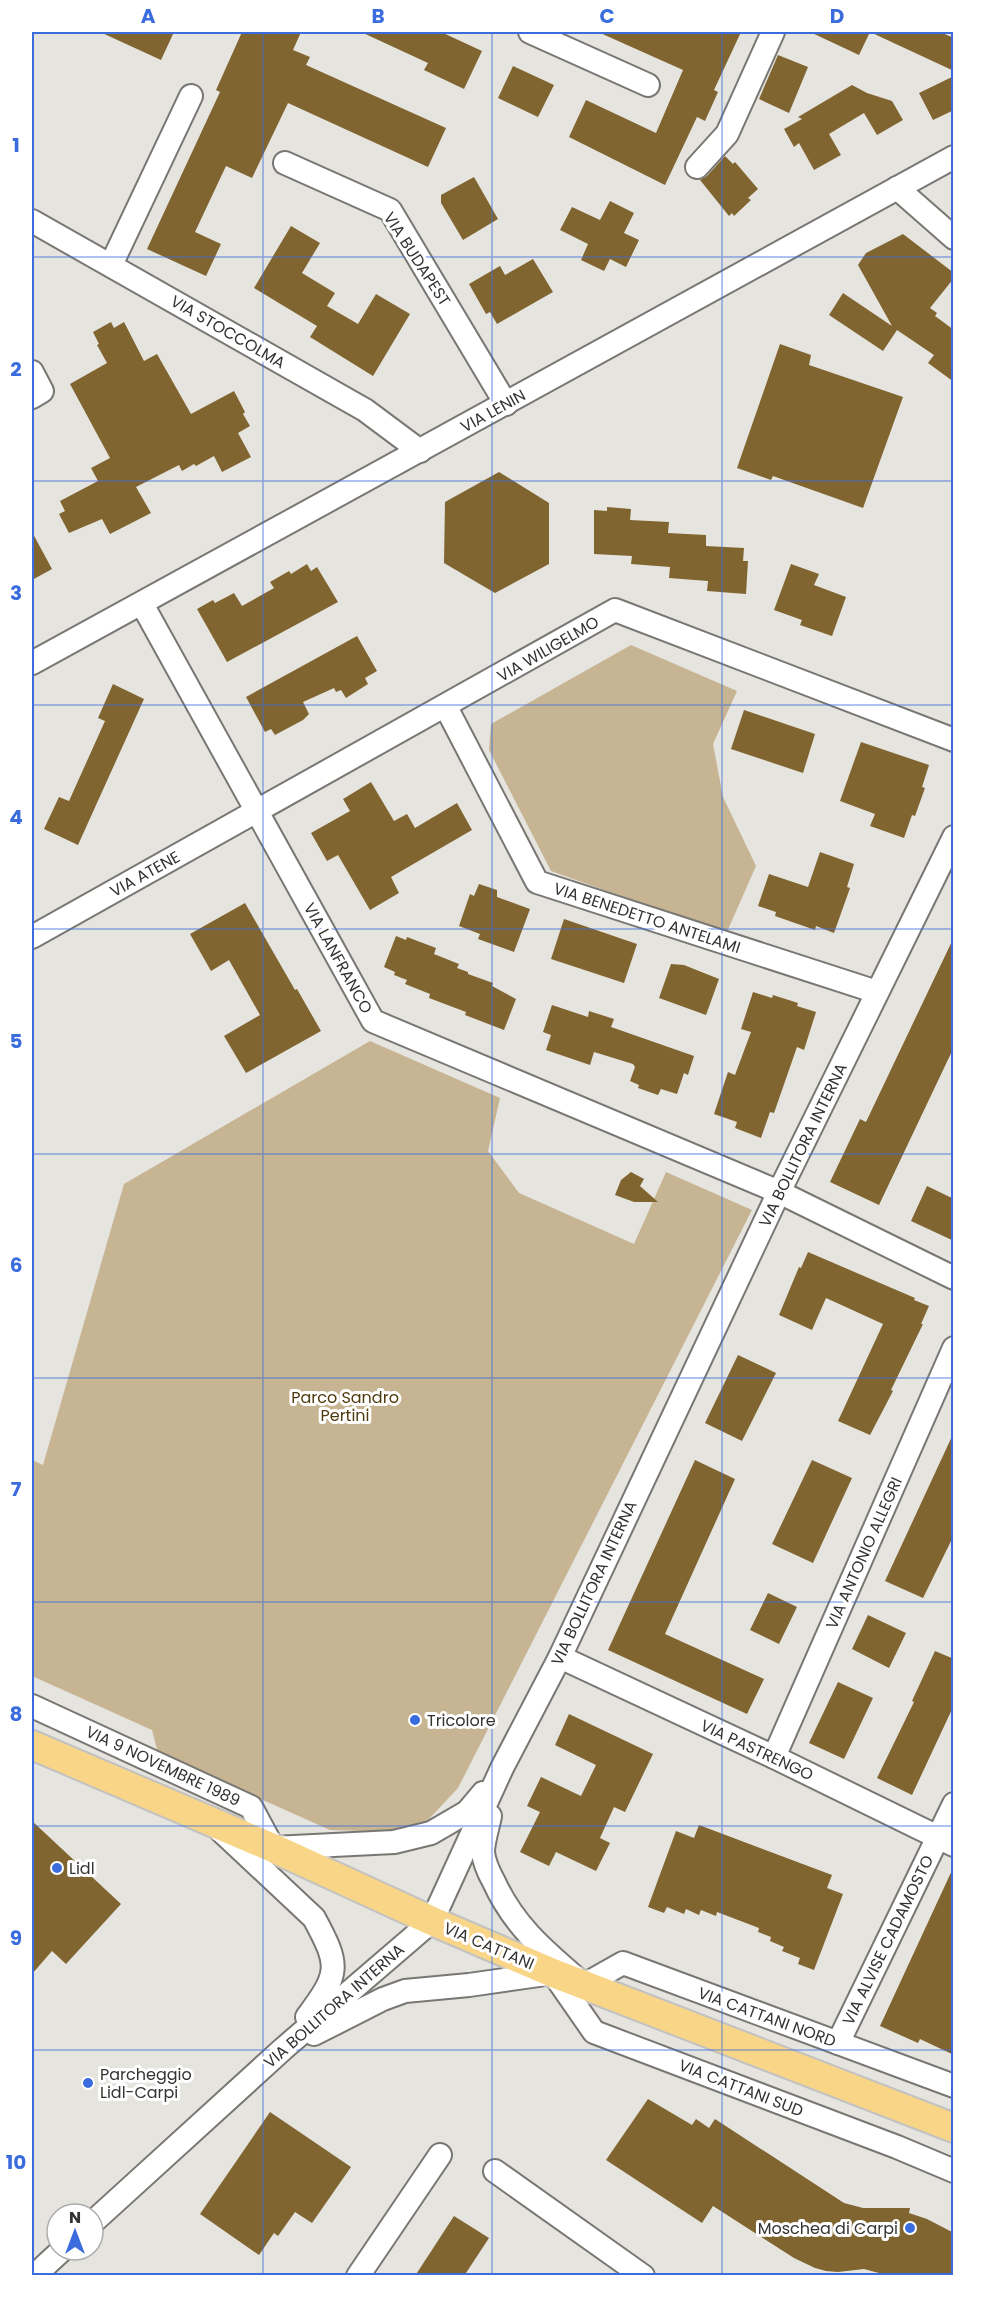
<svg xmlns="http://www.w3.org/2000/svg" width="985" height="2307" font-family="Poppins,sans-serif">
	<style>
		.green { fill: #c6b493 }
		.building { fill: #806530 }
		.lines { fill: none; stroke-linecap: round; stroke-linejoin: round }
		.minor-casing { stroke: #797773; stroke-width: 26 }
		.major-casing { stroke: #c2c2c1; stroke-width: 32 }
		.minor { stroke: #fff; stroke-width: 22 }
		.major { stroke: #f9d588; stroke-width: 28 }
		.grid { fill: none; stroke: #3b6cdd; stroke-width: 1.5; stroke-opacity: 0.55 }
		.poi-dot { fill: #3b6cdd; stroke: #fff; stroke-width: 2 }
		.labels { text-anchor: middle; dominant-baseline: central; stroke-width: 6; stroke-linejoin: round; paint-order: stroke }
		.street-label { font-size: 16px; fill: #343331; stroke: #fff }
		.park-label { font-size: 16px; fill: #4f3a0e; stroke: #fff }
		.poi-label { font-size: 16px; fill: #343331; stroke: #fff; text-anchor: start }
		.neatline { fill: none; stroke: #3b6cdd; stroke-width: 2 }
		.grid-label { font-size: 20px; text-anchor: middle; font-weight: bold; fill: #3b6cdd }
	</style>
	<rect width="100%" height="100%" fill="#e6e4df"/>
	<g class="green">
		<polygon points="631,645 737,691 713,744 723,797 756,866 726,934 551,871 489,750 491,724"/>
		<polygon points="370,1041 500,1098 488,1151 519,1193 634,1244 666,1172 752,1210 458,1788 428,1820 401,1832 330,1830 158,1753 152,1730 32,1676 32,1460 43,1465 124,1184"/>
	</g>
	<g class="building">
		<polygon points="100,32 174,32 161,60"/>
		<polygon points="242,32 301,32 293,50 310,57 306,65 446,128 428,167 288,103 252,178 226,166 195,232 221,244 206,276 147,249 220,92 216,90"/>
		<polygon points="361,32 441,32 482,51 464,89 424,70 428,63"/>
		<polygon points="598,32 741,32 714,90 718,92 705,121 697,117 665,185 569,137 586,100 656,133 683,70"/>
		<polygon points="810,32 940,32 954,38 954,71 870,32 859,55"/>
		<polygon points="778,55 808,67 789,113 759,99"/>
		<polygon points="513,66 554,85 538,117 498,98"/>
		<polygon points="954,76 954,110 933,120 919,93"/>
		<polygon points="852,85 867,93 892,101 903,120 877,135 864,113 829,134 841,155 814,170 799,143 794,147 784,129 802,119 798,117"/>
		<polygon points="725,156 733,164 735,162 758,189 748,198 751,200 734,216 732,213 729,216 700,180 707,176"/>
		<polygon points="474,177 498,219 463,240 441,203 441,195"/>
		<polygon points="610,201 634,213 624,233 639,240 626,267 610,259 604,271 581,260 588,244 560,230 572,207 600,220"/>
		<polygon points="291,226 320,243 302,273 335,293 327,306 358,324 376,294 410,314 373,376 310,337 317,326 254,288"/>
		<polygon points="903,234 954,273 954,278 930,308 937,313 935,316 954,330 954,382 928,363 934,355 897,330 883,351 829,315 843,293 892,326 858,265 866,253"/>
		<polygon points="533,259 553,292 497,324 490,312 486,314 469,284 500,266 505,275"/>
		<polygon points="111,322 114,328 124,322 144,361 157,354 191,414 234,391 245,412 243,414 250,426 238,433 251,457 222,472 214,456 196,466 194,464 182,471 179,465 136,487 151,513 110,534 102,519 69,533 59,514 65,511 60,501 98,481 91,468 110,458 70,384 107,363 97,345 99,344 93,332"/>
		<polygon points="780,344 811,355 809,365 903,397 863,508 773,476 771,480 737,468"/>
		<polygon points="499,472 549,503 549,564 495,593 444,563 445,502"/>
		<polygon points="607,507 631,509 630,520 669,522 668,533 706,535 706,546 744,548 743,561 748,561 746,594 707,591 708,581 669,578 670,567 631,564 632,556 594,554 594,510 607,511"/>
		<polygon points="32,532 52,569 32,580"/>
		<polygon points="307,564 311,571 317,567 338,602 227,662 197,609 213,600 215,603 234,593 242,606 274,588 270,582 289,571 291,574"/>
		<polygon points="791,564 819,574 814,585 846,597 832,636 800,625 802,620 774,610"/>
		<polygon points="357,636 377,671 365,678 368,684 346,698 341,690 336,692 334,688 303,702 309,714 303,720 275,735 271,729 265,732 246,697"/>
		<polygon points="113,684 144,699 78,845 44,829 59,797 69,801 105,721 98,718"/>
		<polygon points="744,710 815,734 803,773 731,749"/>
		<polygon points="861,742 929,765 922,787 925,788 915,816 912,815 904,838 870,826 875,814 840,801"/>
		<polygon points="371,782 394,821 407,814 415,828 457,803 472,830 391,877 399,893 370,910 338,855 327,861 311,833 350,811 343,799"/>
		<polygon points="820,852 854,864 847,887 850,888 834,933 816,926 815,930 775,916 776,912 758,906 769,874 808,887"/>
		<polygon points="479,884 497,890 497,897 530,909 514,952 478,939 480,934 459,926 470,894 474,896"/>
		<polygon points="245,903 295,990 297,989 321,1031 246,1073 224,1036 260,1015 229,960 211,971 190,934"/>
		<polygon points="564,919 637,944 624,983 551,959"/>
		<polygon points="396,936 406,940 407,937 436,948 434,954 459,964 457,968 468,972 468,974 493,983 492,986 516,999 504,1030 465,1015 466,1012 429,998 430,994 405,984 407,980 394,975 395,972 384,967"/>
		<polygon points="954,937 954,1047 879,1205 830,1182 860,1119 866,1122"/>
		<polygon points="671,964 684,965 719,979 706,1015 659,998"/>
		<polygon points="753,992 772,998 773,995 798,1003 797,1006 816,1012 804,1050 797,1047 774,1113 770,1112 761,1138 735,1128 737,1122 714,1114 728,1072 735,1075 751,1032 741,1029"/>
		<polygon points="552,1005 588,1017 589,1011 614,1019 611,1027 694,1056 688,1075 684,1073 677,1094 661,1089 658,1095 638,1088 639,1085 630,1081 635,1067 633,1064 594,1052 590,1065 546,1050 551,1035 543,1032"/>
		<polygon points="631,1172 644,1179 640,1186 658,1202 634,1202 615,1195 621,1180"/>
		<polygon points="927,1186 954,1199 954,1241 911,1221"/>
		<polygon points="808,1252 915,1298 914,1300 929,1306 921,1324 923,1324 891,1390 893,1391 870,1435 838,1421 883,1324 826,1298 812,1330 779,1315 799,1267 801,1268"/>
		<polygon points="738,1355 776,1373 742,1441 705,1423"/>
		<polygon points="954,1432 954,1535 923,1598 885,1581"/>
		<polygon points="695,1460 735,1479 665,1634 764,1679 747,1714 608,1650"/>
		<polygon points="812,1460 852,1478 813,1563 772,1544"/>
		<polygon points="768,1593 797,1607 779,1644 750,1630"/>
		<polygon points="868,1615 906,1633 889,1668 852,1649"/>
		<polygon points="935,1651 954,1659 954,1705 912,1795 877,1778 914,1702 912,1701"/>
		<polygon points="838,1682 873,1698 844,1759 809,1743"/>
		<polygon points="569,1714 653,1754 625,1812 614,1807 600,1838 610,1843 596,1871 556,1852 549,1866 520,1852 540,1812 527,1806 541,1777 581,1796 596,1765 555,1745"/>
		<polygon points="32,1821 121,1904 66,1964 52,1951 32,1974"/>
		<polygon points="699,1825 832,1875 827,1888 843,1894 814,1970 798,1964 800,1958 782,1951 784,1947 770,1941 771,1937 758,1932 759,1928 717,1912 716,1916 701,1910 699,1915 686,1909 684,1914 667,1907 664,1913 648,1907 676,1831 694,1838"/>
		<polygon points="954,1866 954,2055 920,2039 918,2043 880,2026"/>
		<polygon points="648,2099 692,2125 696,2119 709,2128 715,2119 844,2203 863,2208 910,2208 909,2213 927,2219 954,2233 954,2276 890,2276 864,2269 838,2272 826,2271 815,2268 794,2258 713,2206 702,2223 606,2160"/>
		<polygon points="270,2112 351,2167 312,2223 295,2212 278,2236 274,2233 259,2255 200,2214"/>
		<polygon points="454,2216 489,2238 464,2276 415,2276"/>
	</g>
	<g class="lines">
		<defs>
			<g id="minor">
				<polyline points="530,32 648,85"/>
				<polyline points="285,163 390,210 506,404"/>
				<polyline points="697,167 727,134 773,32"/>
				<polyline points="897,188 954,238"/>
				<polyline points="32,221 365,410 420,451"/>
				<polyline points="111,265 191,96"/>
				<polyline points="32,372 42,391 32,397"/>
				<polyline points="142,604 373,1021 779,1192 954,1278"/>
				<polyline points="32,663 954,157"/>
				<polyline points="446,707 537,882 877,992"/>
				<polyline points="32,937 615,610 954,740"/>
				<polyline points="560,1657 774,1757 954,1845"/>
				<polyline points="32,1706 251,1807 273,1848 394,1842 431,1833 467,1812 483,1793"/>
				<polyline points="774,1757 954,1348"/>
				<path d="M490,1816C488,1827 483,1841 483,1852C484,1863 489,1873 494,1882C515,1928 547,1953 584,1985L623,1963L954,2086"/>
				<path d="M219,1829L314,1918C340,1966 340,1973 307,2017"/>
				<polyline points="314,2034 383,1999 405,1991 469,1985 553,1973 594,2032 897,2147 954,2171"/>
				<polyline points="838,2043 954,1804"/>
				<polyline points="495,2171 643,2276"/>
				<polyline points="93,2222 283,2049 432,1921 502,1768 560,1657 779,1192 954,837"/>
				<polyline points="34,2276 62,2250"/>
				<polyline points="358,2276 440,2155"/>
			</g>
			<polyline id="major" points="32,1745 273,1848 432,1921 553,1973 954,2128"/>
		</defs>
		<use href="#minor" class="minor-casing"/>
		<use href="#major" class="major-casing"/>
		<use href="#minor" class="minor"/>
		<use href="#major" class="major"/>
	</g>
	<path class="grid" d="M263,32V2276M492,32V2276M722,32V2276M32,257H954M32,481H954M32,705H954M32,929H954M32,1154H954M32,1378H954M32,1602H954M32,1826H954M32,2050H954"/>
	<g class="poi-dot">
		<circle cx="415" cy="1720" r="6"/>
		<circle cx="57" cy="1868" r="6"/>
		<circle cx="88" cy="2083" r="6"/>
		<circle cx="910" cy="2228" r="6"/>
	</g>
	<g class="labels">
		<g class="street-label">
			<text transform="translate(417 259) rotate(57)">VIA BUDAPEST</text>
			<text transform="translate(228 332) rotate(30)">VIA STOCCOLMA</text>
			<text transform="translate(493 411) rotate(-29)">VIA LENIN</text>
			<text transform="translate(548 649) rotate(-30)">VIA WILIGELMO</text>
			<text transform="translate(145 874) rotate(-29)">VIA ATENE</text>
			<text transform="translate(647 918) rotate(18)">VIA BENEDETTO ANTELAMI</text>
			<text transform="translate(338 958) rotate(61)">VIA LANFRANCO</text>
			<text transform="translate(803 1145) rotate(-64)">VIA BOLLITORA INTERNA</text>
			<text transform="translate(864 1553) rotate(-66)">VIA ANTONIO ALLEGRI</text>
			<text transform="translate(594 1583) rotate(-65)">VIA BOLLITORA INTERNA</text>
			<text transform="translate(757 1750) rotate(25)">VIA PASTRENGO</text>
			<text transform="translate(163 1766) rotate(25)">VIA 9 NOVEMBRE 1989</text>
			<text transform="translate(888 1940) rotate(-64)">VIA ALVISE CADAMOSTO</text>
			<text transform="translate(489 1946) rotate(23)">VIA CATTANI</text>
			<text transform="translate(334 2006) rotate(-41)">VIA BOLLITORA INTERNA</text>
			<text transform="translate(767 2017) rotate(20)">VIA CATTANI NORD</text>
			<text transform="translate(741 2088) rotate(21)">VIA CATTANI SUD</text>
		</g>
		<g class="park-label">
			<text x="345" y="1397">Parco Sandro<tspan x="345" dy="18">Pertini</tspan></text>
		</g>
		<g class="poi-label">
			<text x="427" y="1720">Tricolore</text>
			<text x="69" y="1868">Lidl</text>
			<text x="100" y="2074">Parcheggio<tspan x="100" dy="18">Lidl-Carpi</tspan></text>
			<text x="898" y="2228" text-anchor="end">Moschea di Carpi</text>
		</g>
	</g>
	<rect width="985" height="2307" fill="none" stroke="#ffffff" stroke-width="66"/>
	<g transform="translate(75 2232)"><circle r="28" fill="#ffffff" stroke="#aeadad" stroke-width="1.5"/>
	<path d="M0-4.5L10 22L0 15L-10 22Z" fill="#3b6cdd"/>
	<text y="-9" font-size="16" font-weight="bold" text-anchor="middle" fill="#343331">N</text>
	</g>
	<rect x="33" y="33" width="919" height="2241" class="neatline"/>
	<g class="grid-label">
		<text x="148" y="23">A</text>
		<text x="378" y="23">B</text>
		<text x="607" y="23">C</text>
		<text x="837" y="23">D</text>
		<text x="16" y="152">1</text>
		<text x="16" y="376">2</text>
		<text x="16" y="600">3</text>
		<text x="16" y="824">4</text>
		<text x="16" y="1048">5</text>
		<text x="16" y="1272">6</text>
		<text x="16" y="1496">7</text>
		<text x="16" y="1721">8</text>
		<text x="16" y="1945">9</text>
		<text x="16" y="2169">10</text>
	</g>
</svg>
